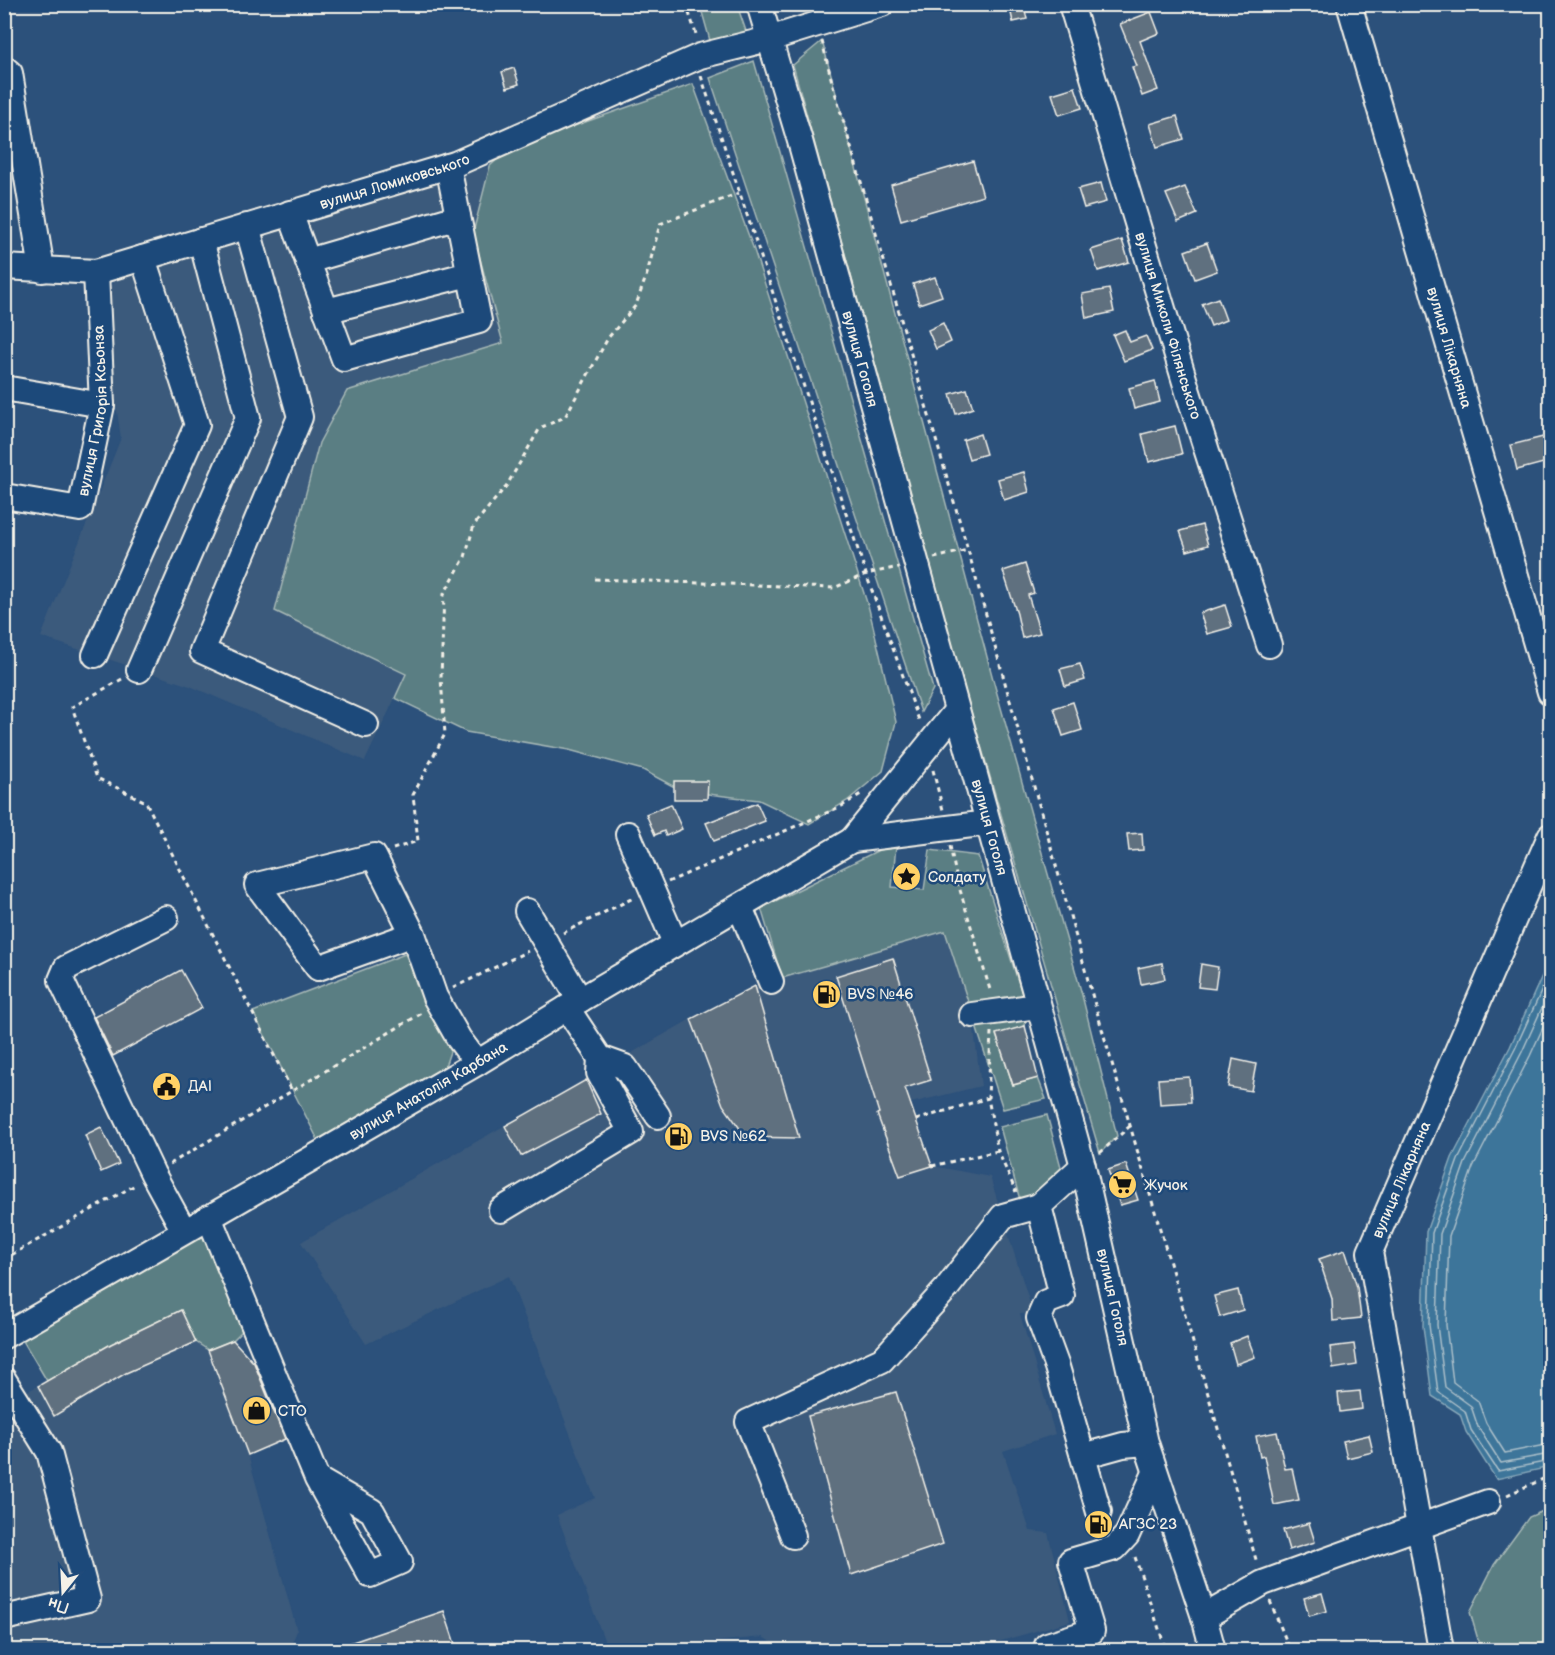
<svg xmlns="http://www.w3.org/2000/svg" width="1555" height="1655" font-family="'Balsamiq Sans',sans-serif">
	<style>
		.built { fill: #3b5a7c }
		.green { fill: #5a7e83; stroke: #a7b8b6; stroke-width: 1.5 }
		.water { fill: #3e759a; stroke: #87a7b9; stroke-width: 1.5 }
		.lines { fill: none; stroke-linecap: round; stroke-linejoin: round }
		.shore { stroke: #abbfc9; stroke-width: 1.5 }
		.building { fill: #5f6f7f; stroke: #f4f1e8; stroke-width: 1.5 }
		.minor-casing { stroke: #f4f1e8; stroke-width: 28 }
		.path { stroke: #f4f1e8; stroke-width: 3; stroke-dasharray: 4.5 4.5; stroke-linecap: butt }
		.minor { stroke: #1f4a7a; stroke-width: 24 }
		.labels { text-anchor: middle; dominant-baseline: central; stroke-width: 5; stroke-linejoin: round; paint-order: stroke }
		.street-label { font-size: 15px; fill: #f4f1e8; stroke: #1f4a7a }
		.poi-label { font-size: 15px; fill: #f4f1e8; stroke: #1f4a7a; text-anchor: start }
	</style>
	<rect width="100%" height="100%" fill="#2c517b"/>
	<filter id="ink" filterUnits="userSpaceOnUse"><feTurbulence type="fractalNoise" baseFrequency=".0167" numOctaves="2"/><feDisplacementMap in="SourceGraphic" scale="12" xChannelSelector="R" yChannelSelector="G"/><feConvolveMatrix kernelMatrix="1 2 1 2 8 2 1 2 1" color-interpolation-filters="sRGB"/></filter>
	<g filter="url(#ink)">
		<g class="built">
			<polygon points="490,166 473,233 503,343 347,391 319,443 275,611 406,675 365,761 190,686 41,637 121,438 101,303 115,279"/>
			<polygon points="945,931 972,1015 981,1086 911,1103 933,1166 990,1177 1033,1313 1020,1314 1055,1434 1003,1451 1030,1531 1048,1533 1070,1621 970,1650 783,1650 763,1637 631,1650 608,1650 557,1515 595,1498 509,1276 366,1344 301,1242 691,1019 723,1105 746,1137 798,1138 755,986"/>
			<polygon points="181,1310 196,1342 208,1350 248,1455 297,1631 289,1650 5,1650 4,1402 38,1386 55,1416 126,1373 111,1344"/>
		</g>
		<g class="green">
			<polygon points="700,5 737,5 747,34 711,44"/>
			<polygon points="822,41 994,683 1081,991 1117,1136 1100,1153 965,691 793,65"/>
			<polygon points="754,61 933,689 921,712 710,78"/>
			<polygon points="693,84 754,250 869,609 896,722 883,771 847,801 809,824 759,800 682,791 643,770 569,750 466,732 395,698 406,674 275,611 319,443 347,391 503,343 473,233 490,166 509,149"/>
			<polygon points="887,846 896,846 892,887 924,890 930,850 978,856 1027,1009 1025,1026 996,1035 1013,1085 1038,1078 1046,1099 1003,1109 945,931 782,978 761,908"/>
			<polygon points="405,954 432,1008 453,1043 444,1069 318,1140 253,1012"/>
			<polygon points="1047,1115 1065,1182 1020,1200 1000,1127"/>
			<polygon points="209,1217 252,1321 233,1340 208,1350 196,1342 181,1310 111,1344 47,1381 16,1329"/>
			<polygon points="1550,1508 1550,1650 1481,1650 1470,1612 1494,1565 1529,1517"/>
		</g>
		<polygon class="water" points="1550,958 1550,1467 1496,1479 1466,1432 1460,1414 1432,1396 1423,1326 1426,1232 1452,1158 1510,1047"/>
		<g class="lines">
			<g class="shore">
				<polyline points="1550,972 1515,1049 1458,1160 1432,1233 1429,1325 1438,1392 1465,1411 1471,1430 1498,1471 1550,1461"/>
				<polyline points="1550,990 1522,1052 1465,1163 1440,1234 1437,1325 1445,1387 1471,1406 1478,1427 1501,1463 1550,1454"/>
				<polyline points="1550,1012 1530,1056 1473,1167 1449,1236 1446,1325 1453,1382 1478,1401 1486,1423 1505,1453 1550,1444"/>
			</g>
		</g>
		<g class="building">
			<polygon points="1009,4 1023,4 1027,19 1013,22"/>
			<polygon points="1151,12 1159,33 1140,41 1158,90 1142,96 1132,67 1137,66 1120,24"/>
			<polygon points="514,68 519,84 507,88 502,72"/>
			<polygon points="1075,87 1082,108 1059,115 1052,94"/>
			<polygon points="1177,116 1184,139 1157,147 1150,124"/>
			<polygon points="973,161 983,196 901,220 891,185"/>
			<polygon points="1101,183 1106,202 1084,208 1078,189"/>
			<polygon points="1185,187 1197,214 1178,222 1166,194"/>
			<polygon points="1122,240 1129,262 1098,271 1091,250"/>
			<polygon points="1207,243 1217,271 1195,279 1185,251"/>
			<polygon points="935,277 942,296 919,304 913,284"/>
			<polygon points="1109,289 1114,312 1086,318 1082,294"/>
			<polygon points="1218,298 1226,320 1211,326 1202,304"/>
			<polygon points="943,323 951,342 936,349 928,330"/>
			<polygon points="1125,330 1130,342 1146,336 1152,350 1124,361 1113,335"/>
			<polygon points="1155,381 1160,402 1134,409 1129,388"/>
			<polygon points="967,389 973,408 956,414 950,394"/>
			<polygon points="1175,426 1182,454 1149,462 1142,434"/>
			<polygon points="980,434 986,454 969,459 963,440"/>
			<polygon points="1551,435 1551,461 1517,470 1511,445"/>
			<polygon points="1024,472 1029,492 1004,500 998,479"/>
			<polygon points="1202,525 1208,545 1187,551 1180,531"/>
			<polygon points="1025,564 1034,593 1028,595 1040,633 1022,638 1017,614 1003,571"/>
			<polygon points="1225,605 1232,627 1207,634 1200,613"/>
			<polygon points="1080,664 1085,680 1065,686 1060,669"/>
			<polygon points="1073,702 1082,730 1063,736 1054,708"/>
			<polygon points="674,781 708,781 707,799 674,799"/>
			<polygon points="757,803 765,821 714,841 706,823"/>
			<polygon points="671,804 682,829 666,836 664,831 655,835 646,814"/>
			<polygon points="1142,833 1143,850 1129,851 1127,834"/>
			<polygon points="893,958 931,1080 905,1088 932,1166 900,1176 877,1114 879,1113 836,976"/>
			<polygon points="1162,963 1165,979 1141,984 1138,968"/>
			<polygon points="1201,964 1218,967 1215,989 1198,987"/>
			<polygon points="181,970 202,1008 113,1056 94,1017"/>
			<polygon points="755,986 799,1138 746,1137 723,1105 691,1019"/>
			<polygon points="1025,1026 1038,1078 1013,1085 996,1034"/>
			<polygon points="1233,1059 1256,1064 1251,1091 1228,1087"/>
			<polygon points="1189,1077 1191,1102 1160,1104 1158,1079"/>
			<polygon points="586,1080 601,1114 521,1156 505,1126"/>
			<polygon points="101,1127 119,1164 101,1172 85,1135"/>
			<polygon points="1126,1164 1138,1200 1120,1205 1108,1170"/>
			<polygon points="1345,1250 1357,1287 1361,1318 1333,1321 1332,1299 1319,1259"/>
			<polygon points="1238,1290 1243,1310 1220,1317 1214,1296"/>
			<polygon points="181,1310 196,1342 126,1373 54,1416 38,1386 111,1344"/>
			<polygon points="1247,1336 1255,1357 1236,1364 1230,1343"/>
			<polygon points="233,1340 254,1363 285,1439 248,1455 208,1350"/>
			<polygon points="1354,1344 1357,1365 1333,1369 1330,1347"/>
			<polygon points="1360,1391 1362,1409 1340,1412 1338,1393"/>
			<polygon points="896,1392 943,1544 851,1575 808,1416"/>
			<polygon points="1277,1432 1285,1469 1292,1468 1299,1500 1274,1505 1264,1456 1260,1457 1256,1436"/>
			<polygon points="1369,1435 1373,1452 1347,1458 1343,1441"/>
			<polygon points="1309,1523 1315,1542 1289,1550 1283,1530"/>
			<polygon points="1322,1593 1327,1611 1309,1616 1304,1598"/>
			<polygon points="444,1611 457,1650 336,1650 335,1648"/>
		</g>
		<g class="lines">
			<defs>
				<g id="minor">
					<path id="s1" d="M759,4L800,141L1083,1166L1146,1443L1204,1617L1213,1650"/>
					<path id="s2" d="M1071,4L1188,392L1269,645"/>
					<path id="s3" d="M1349,4L1550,692"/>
					<polyline points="4,68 10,73 42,270"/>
					<polyline points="290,213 344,359 479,321 448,166"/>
					<polyline points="247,226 300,417 202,651 366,725"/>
					<polyline points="308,261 458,217"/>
					<path id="s4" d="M4,267L96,272L455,164L700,56L769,39L882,4"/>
					<polyline points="326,311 469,274"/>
					<polyline points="4,388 102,405"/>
					<path id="s5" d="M4,496L80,509L102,405L96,272"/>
					<polyline points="95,655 197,425 143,258"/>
					<polyline points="139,670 248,418 201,240"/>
					<polyline points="628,834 675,943"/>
					<polyline points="852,840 988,823"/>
					<polyline points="740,907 771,982"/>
					<polyline points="527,911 580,1000"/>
					<polyline points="166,918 66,968 61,980 153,1174 184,1231"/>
					<polyline points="413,934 318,968 257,885 374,856 413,934 435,997 459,1039 477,1063"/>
					<polyline points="567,1008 600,1058 625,1067 658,1116"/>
					<polyline points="972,1015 1038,1006"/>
					<polyline points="1083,1166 1039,1206 1062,1296 1046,1302 1039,1318 1057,1367 1099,1512"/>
					<polyline points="501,1210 631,1132 599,1073 600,1058"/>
					<polyline points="209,1217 317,1479 370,1575 400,1562 372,1511 317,1479"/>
					<path id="s6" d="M4,1336L477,1063L580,1000L852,840L956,711"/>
					<polyline points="4,1380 49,1452 88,1599 4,1618"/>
					<polyline points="1083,1456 1123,1445 1146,1443"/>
					<polyline points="793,1536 748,1422 882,1360 946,1289 1003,1216 1039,1206"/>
					<polyline points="1204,1617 1263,1583 1488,1502"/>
					<polyline points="1047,1645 1092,1631 1071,1561 1115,1548 1127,1535 1155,1473"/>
					<path id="s7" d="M1441,1650L1370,1252L1550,836"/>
				</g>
			</defs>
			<use href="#minor" class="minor-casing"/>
			<g class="path">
				<polyline points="686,4 697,37"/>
				<polyline points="822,41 832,82 968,550 1091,991 1257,1563"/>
				<polyline points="701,76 866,574 920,723"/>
				<polyline points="934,558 968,550"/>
				<polyline points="595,579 834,588 866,574 899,567"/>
				<polyline points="122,679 72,707 97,778 146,802 292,1091"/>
				<polyline points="933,770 943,810"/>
				<polyline points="950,846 957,880 991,993"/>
				<polyline points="393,849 418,841 413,795 445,734 441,678 444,594 465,557 474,525 507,485 540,428 565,417 608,338 636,305 647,274 660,224 739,193"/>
				<polyline points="668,882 842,806 864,792"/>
				<polyline points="563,933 635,897"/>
				<polyline points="453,988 528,951"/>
				<polyline points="991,1032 988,1098 998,1151 1016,1192"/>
				<polyline points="916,1120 988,1098"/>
				<polyline points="1100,1153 1130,1126"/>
				<polyline points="170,1164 422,1013"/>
				<polyline points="932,1166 998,1151"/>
				<polyline points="4,1259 137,1184"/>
				<polyline points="1507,1495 1550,1476"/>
				<polyline points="1135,1557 1166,1650"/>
				<polyline points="1270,1601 1290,1650"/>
			</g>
			<use href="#minor" class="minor"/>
		</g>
	</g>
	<defs>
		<symbol id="sight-disc" viewBox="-11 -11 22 22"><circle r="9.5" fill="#ffd166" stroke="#1f4a7a"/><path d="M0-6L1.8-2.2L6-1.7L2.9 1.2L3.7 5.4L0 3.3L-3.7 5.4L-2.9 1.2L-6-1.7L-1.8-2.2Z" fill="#111"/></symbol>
		<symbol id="fuel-disc" viewBox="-11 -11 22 22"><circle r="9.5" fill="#ffd166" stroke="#1f4a7a"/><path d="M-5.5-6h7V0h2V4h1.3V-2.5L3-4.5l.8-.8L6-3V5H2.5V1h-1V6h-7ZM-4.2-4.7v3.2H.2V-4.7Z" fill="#111"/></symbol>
		<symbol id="civic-disc" viewBox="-11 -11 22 22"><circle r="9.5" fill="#ffd166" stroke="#1f4a7a"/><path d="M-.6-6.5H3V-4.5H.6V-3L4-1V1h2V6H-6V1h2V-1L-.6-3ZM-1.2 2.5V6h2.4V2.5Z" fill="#111"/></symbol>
		<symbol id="supermarket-disc" viewBox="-11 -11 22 22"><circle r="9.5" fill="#ffd166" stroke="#1f4a7a"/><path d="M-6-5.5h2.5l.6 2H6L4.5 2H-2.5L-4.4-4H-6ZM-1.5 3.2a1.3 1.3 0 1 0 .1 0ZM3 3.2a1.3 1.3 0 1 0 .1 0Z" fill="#111"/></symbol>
		<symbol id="shop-disc" viewBox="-11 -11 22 22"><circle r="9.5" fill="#ffd166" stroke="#1f4a7a"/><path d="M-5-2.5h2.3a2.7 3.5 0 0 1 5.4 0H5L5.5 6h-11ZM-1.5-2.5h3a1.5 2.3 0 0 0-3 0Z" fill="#111"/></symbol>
	</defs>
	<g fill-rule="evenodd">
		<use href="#sight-disc" x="890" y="860" width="33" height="33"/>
		<use href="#fuel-disc" x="810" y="978" width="33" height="33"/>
		<use href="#civic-disc" x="150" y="1070" width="33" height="33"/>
		<use href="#fuel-disc" x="662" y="1120" width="33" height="33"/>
		<use href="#supermarket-disc" x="1106" y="1168" width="33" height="33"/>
		<use href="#shop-disc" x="240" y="1394" width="33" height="33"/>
		<use href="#fuel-disc" x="1082" y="1508" width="33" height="33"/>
	</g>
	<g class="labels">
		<g class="street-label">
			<text stroke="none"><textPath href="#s4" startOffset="404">вулиця Ломиковського</textPath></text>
			<text stroke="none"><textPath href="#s2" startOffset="336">вулиця Миколи Філянського</textPath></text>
			<text stroke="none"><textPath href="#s3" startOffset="358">вулиця Лікарняна</textPath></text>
			<text stroke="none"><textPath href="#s1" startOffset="369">вулиця Гоголя</textPath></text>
			<text stroke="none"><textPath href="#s5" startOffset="177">вулиця Григорія Ксьонза</textPath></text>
			<text stroke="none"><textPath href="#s1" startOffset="855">вулиця Гоголя</textPath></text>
			<text stroke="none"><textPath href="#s6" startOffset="490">вулиця Анатолія Карбана</textPath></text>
			<text stroke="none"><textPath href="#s7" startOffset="483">вулиця Лікарняна</textPath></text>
			<text stroke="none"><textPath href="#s1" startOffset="1341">вулиця Гоголя</textPath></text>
		</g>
		<g class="poi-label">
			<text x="928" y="877">Солдату</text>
			<text x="847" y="994">BVS №46</text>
			<text x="188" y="1086">ДАІ</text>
			<text x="700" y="1136">BVS №62</text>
			<text x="1144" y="1185">Жучок</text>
			<text x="278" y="1411">СТО</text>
			<text x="1119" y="1524">АГЗС 23</text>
		</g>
	</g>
	<rect width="1555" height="1655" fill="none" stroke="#1f4a7a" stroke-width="24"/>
	<rect x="12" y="12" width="1531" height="1631" fill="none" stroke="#f4f1e8" stroke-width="2" filter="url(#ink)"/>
	<g transform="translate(63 1592) rotate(198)" stroke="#1f4a7a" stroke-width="4.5" paint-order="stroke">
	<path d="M0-4.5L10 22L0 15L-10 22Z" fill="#f4f1e8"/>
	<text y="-9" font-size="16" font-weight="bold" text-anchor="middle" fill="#f4f1e8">Пн</text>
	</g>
</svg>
